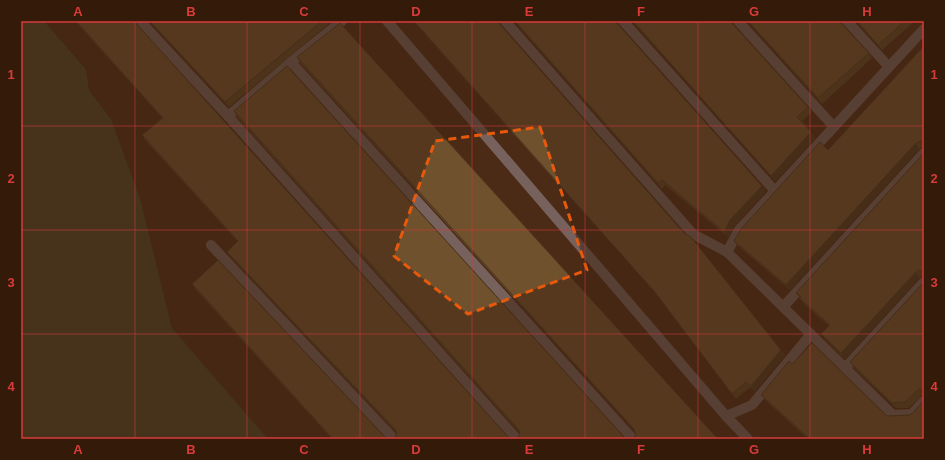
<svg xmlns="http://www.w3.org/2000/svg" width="945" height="460" font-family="Helvetica,sans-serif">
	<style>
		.built { fill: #4c2b16 }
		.green { fill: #504529 }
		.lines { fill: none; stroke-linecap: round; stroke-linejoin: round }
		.lane { stroke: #77615c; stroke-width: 10 }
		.wall { fill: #5f4627 }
		.shaded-wall { fill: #4e3920 }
		.building { fill: #6f512d; stroke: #4e3920 }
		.marked { fill: none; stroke: #e8590c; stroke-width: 3; stroke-dasharray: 8 5; stroke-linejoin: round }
		.grid { fill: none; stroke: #d93b3a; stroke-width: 1; stroke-opacity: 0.55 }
		.neatline { fill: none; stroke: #d93b3a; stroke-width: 1.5 }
		.grid-label { font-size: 13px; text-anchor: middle; font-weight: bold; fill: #d93b3a }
	</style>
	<rect width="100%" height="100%" fill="#3f2413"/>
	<polygon class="built" points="44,21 924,21 924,439 268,439 172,328 140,198 111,119 89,90 86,68"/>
	<polygon class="green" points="21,21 44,21 86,69 89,90 111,119 140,198 172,328 268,439 21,439"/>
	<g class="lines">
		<g class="lane">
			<polyline points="140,21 228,116"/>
			<polyline points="387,21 726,416 748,439"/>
			<polyline points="505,21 693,234 727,252 893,415 912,414 924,401"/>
			<polyline points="623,21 775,191"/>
			<polyline points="738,21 834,127"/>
			<polyline points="847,21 889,67"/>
			<polyline points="291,62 342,21"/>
			<polyline points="211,245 394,439"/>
			<polyline points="727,252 739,230 924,29"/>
			<polyline points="783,307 924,153"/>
			<polyline points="845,368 924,282"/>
			<polyline points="726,416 752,405 811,334"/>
			<polyline points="517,439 228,116 291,62 633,439"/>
		</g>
	</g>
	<g class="wall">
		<polygon points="75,21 134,21 509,438 395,438 396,432 231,257 227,252 238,242 145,140 142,135 162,118"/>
		<polygon points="149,21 332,21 229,107"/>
		<polygon points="413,21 499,21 500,24 785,355 755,391 750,387 736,399 658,296"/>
		<polygon points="514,21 617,21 617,23 762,186 766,191 734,226 728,237 665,185 662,189"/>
		<polygon points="632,21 732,21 733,24 808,107 812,112 802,121 811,132 815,138 775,181"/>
		<polygon points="747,21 841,21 842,24 869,53 872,58 822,104"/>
		<polygon points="856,21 915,21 882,50"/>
		<polygon points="924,46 924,147 919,149 790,290 738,246 734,241 828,150"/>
		<polygon points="297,57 718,439 633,439 636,435 635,431 300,63"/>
		<polygon points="234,111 625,438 518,438 520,433 519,432 237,117"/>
		<polygon points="924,153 924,276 922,276 919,278 845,359 825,339 821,334 829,326 803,303 796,293"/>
		<polygon points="924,282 924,395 922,395 909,408 896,408 854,368 850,362"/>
		<polygon points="192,284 386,438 388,439 332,439 196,290"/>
		<polygon points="792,364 887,416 909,415 913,413 924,439 808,439 765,400 761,395"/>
	</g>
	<g class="shaded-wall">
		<polygon points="811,132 815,138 775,181 771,176"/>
		<polygon points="916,143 919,149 790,290 786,285"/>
		<polygon points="762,186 766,191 734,226 728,237 724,232 730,220"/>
		<polygon points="916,272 919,278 845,359 841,353"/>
		<polygon points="781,350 785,355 755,391 751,386"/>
	</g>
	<g class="building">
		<polygon points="76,21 134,21 509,438 511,439 393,439 395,438 397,433 395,429 227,252 238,241 142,135 163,118"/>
		<polygon points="150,21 322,21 225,102"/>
		<polygon points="414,21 497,21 684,233 691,237 781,350 751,386 746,382 732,394 654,291"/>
		<polygon points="515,21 615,21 762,186 730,220 724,232 662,180 658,183"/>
		<polygon points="633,21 730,21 808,107 797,117 811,132 771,176"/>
		<polygon points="748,21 839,21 869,53 818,98"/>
		<polygon points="857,21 905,21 878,45"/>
		<polygon points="340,23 718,439 632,439 633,439 636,435 634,429 297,57"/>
		<polygon points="924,46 924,144 921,141 916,143 786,285 734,241 741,229 820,142 828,150"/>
		<polygon points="287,66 625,438 626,439 516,439 518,438 520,433 518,429 234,111"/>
		<polygon points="924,153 924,272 919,270 916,272 841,353 821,334 830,325 799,298 801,297 796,293"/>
		<polygon points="218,260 386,438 388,439 333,439 192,284"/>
		<polygon points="924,282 924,391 919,389 905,402 892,403 850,362"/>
		<polygon points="812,343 887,416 909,415 913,413 924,400 924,439 810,439 761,395 789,361 792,364"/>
	</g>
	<path d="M0 0H945V460H0ZM540,127L587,270L468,314L394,256L435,141Z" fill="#3f2413" fill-opacity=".55" fill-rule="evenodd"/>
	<path class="marked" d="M540,127L587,270L468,314L394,256L435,141Z"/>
	<path class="grid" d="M135,21V439M247,21V439M360,21V439M472,21V439M585,21V439M698,21V439M810,21V439M21,126H924M21,230H924M21,334H924"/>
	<rect width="945" height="460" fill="none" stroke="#341a09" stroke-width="44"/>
	<rect x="22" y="22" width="901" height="416" class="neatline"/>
	<g class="grid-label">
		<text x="78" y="16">A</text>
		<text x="191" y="16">B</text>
		<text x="304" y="16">C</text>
		<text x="416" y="16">D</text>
		<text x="529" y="16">E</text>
		<text x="641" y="16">F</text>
		<text x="754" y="16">G</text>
		<text x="867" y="16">H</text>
		<text x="11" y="79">1</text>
		<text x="934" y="79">1</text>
		<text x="11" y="183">2</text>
		<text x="934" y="183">2</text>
		<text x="11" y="287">3</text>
		<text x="934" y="287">3</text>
		<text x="11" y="391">4</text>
		<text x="934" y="391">4</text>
		<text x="78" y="454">A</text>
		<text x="191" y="454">B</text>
		<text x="304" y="454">C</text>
		<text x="416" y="454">D</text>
		<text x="529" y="454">E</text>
		<text x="641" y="454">F</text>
		<text x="754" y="454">G</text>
		<text x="867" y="454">H</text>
	</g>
</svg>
